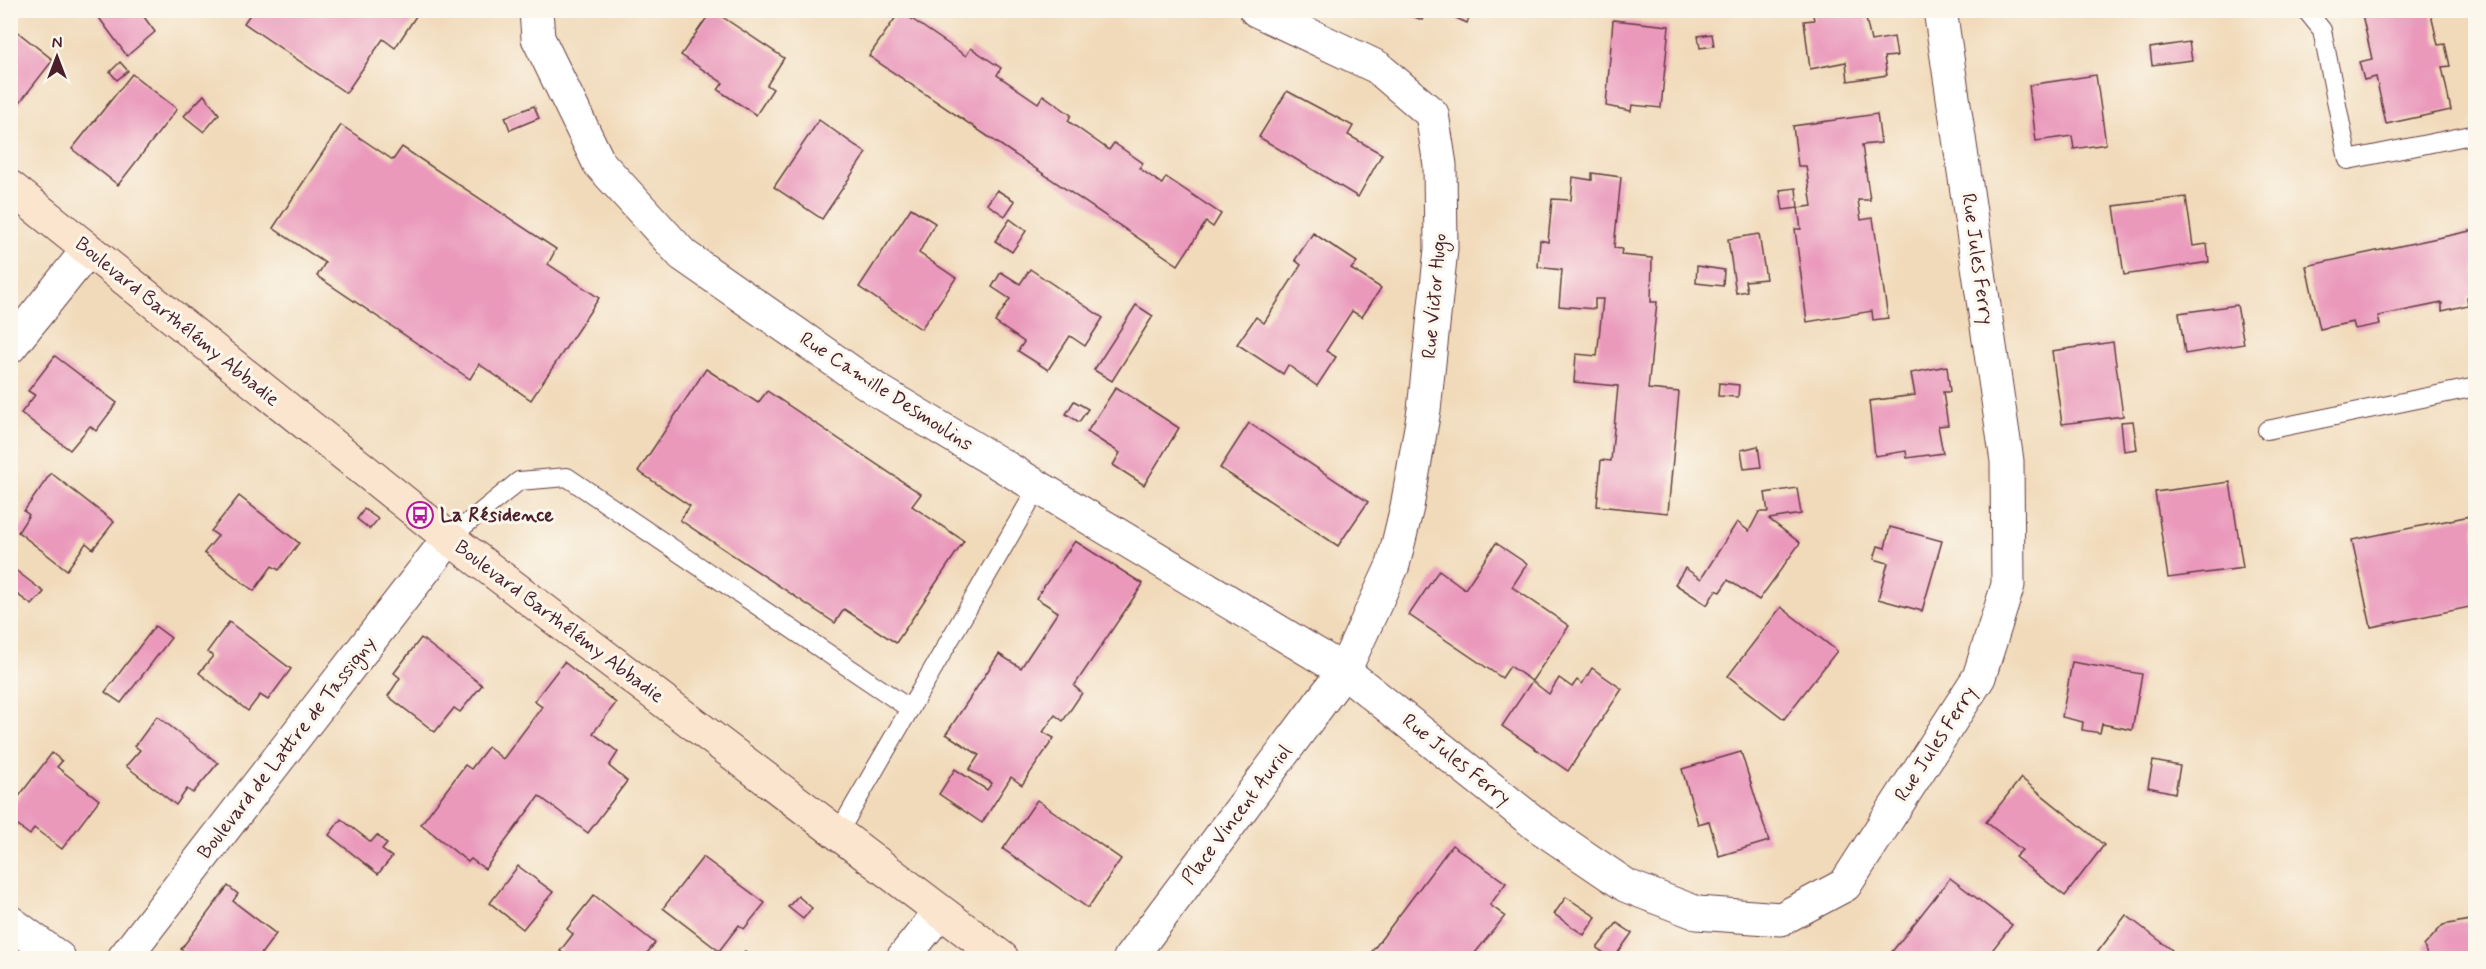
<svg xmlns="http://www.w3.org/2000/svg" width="2486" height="969" font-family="Mynerve,sans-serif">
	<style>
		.building { fill: #ea99bb }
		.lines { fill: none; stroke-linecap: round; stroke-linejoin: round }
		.lane-casing { stroke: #633b40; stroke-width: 20 }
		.street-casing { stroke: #633b40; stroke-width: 35 }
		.secondary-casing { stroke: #633b40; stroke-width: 35 }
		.lane { stroke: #fff; stroke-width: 18 }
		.street { stroke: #fff; stroke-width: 33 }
		.secondary { stroke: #fbe5cf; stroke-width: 33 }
		.labels { text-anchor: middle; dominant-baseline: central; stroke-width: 6; stroke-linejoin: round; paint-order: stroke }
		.street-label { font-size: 20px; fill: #4a1f2b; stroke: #fbf7ec }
		.poi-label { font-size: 20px; font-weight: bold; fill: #4a1f2b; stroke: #fbf7ec; text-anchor: start }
	</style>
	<rect width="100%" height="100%" fill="#fbf7ec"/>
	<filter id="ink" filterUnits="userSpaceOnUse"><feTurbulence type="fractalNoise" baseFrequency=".0167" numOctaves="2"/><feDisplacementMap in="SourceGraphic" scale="12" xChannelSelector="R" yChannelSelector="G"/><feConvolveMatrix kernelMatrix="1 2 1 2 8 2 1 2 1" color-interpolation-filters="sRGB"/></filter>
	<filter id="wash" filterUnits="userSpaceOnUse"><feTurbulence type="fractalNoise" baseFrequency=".008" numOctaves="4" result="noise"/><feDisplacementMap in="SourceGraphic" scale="24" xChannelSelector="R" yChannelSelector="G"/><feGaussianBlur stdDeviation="1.35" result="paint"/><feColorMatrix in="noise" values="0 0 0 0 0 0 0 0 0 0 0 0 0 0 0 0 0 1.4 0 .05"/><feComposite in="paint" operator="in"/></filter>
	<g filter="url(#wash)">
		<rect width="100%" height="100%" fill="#f1daba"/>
		<g id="blocks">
			<g class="building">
				<polygon points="102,10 139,10 155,32 127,56 97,15"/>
				<polygon points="253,10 420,10 395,48 383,39 346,93 244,23"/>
				<polygon points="712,10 784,58 767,85 773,89 756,115 718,90 723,83 681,55"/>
				<polygon points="1406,10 1426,10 1422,20 1405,13"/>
				<polygon points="1438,10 1472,10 1467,23"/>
				<polygon points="1812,10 1864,10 1871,41 1894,37 1897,56 1884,57 1887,75 1848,81 1846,62 1810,69 1804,21 1814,20"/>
				<polygon points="2361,10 2430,10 2438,45 2445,44 2450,66 2442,67 2451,110 2386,124 2376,77 2364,80 2359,62 2372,59"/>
				<polygon points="900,11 966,56 971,48 1001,68 997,75 1038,103 1043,95 1071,115 1068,121 1109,150 1114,143 1143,163 1139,168 1162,184 1166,177 1221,214 1213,227 1206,222 1178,265 869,56"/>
				<polygon points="1613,20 1669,26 1661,108 1632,105 1631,111 1606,106"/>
				<polygon points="10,26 53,60 17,106 10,100"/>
				<polygon points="1712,34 1714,46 1700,48 1698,36"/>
				<polygon points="2189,42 2192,60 2152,65 2150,48"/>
				<polygon points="120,62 128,71 117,80 110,72"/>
				<polygon points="132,74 177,109 118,185 72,149"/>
				<polygon points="2096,75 2106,144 2074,149 2072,136 2036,141 2029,85"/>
				<polygon points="1287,91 1353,126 1348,135 1382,154 1358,197 1259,137"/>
				<polygon points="204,95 219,114 204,132 184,116"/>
				<polygon points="534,106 539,118 510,130 505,117"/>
				<polygon points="1877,114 1881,143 1862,145 1870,200 1858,200 1861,220 1873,218 1888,318 1873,320 1872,311 1807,322 1795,229 1801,229 1798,208 1812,206 1806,166 1798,166 1793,126"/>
				<polygon points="819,120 866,153 822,219 774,187"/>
				<polygon points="341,125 393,160 402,147 556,249 548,264 599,298 531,400 479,364 470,379 317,276 325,263 273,228"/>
				<polygon points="1592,173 1621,177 1614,248 1622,249 1621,255 1652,258 1651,302 1657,302 1648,389 1679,392 1668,513 1597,506 1601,460 1611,461 1618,386 1574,382 1576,354 1597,356 1603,299 1595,299 1595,309 1559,306 1562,270 1538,267 1540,240 1548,242 1552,199 1571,200 1573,177 1592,180"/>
				<polygon points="1796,188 1798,208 1783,210 1780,190"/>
				<polygon points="997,190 1015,201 1005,216 987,204"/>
				<polygon points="2186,197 2193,246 2207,244 2209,262 2124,275 2114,206"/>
				<polygon points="911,208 935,223 919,253 956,278 921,329 859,287"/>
				<polygon points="1010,219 1026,231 1012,252 995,241"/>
				<polygon points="2475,230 2475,295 2467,297 2468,305 2442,311 2442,303 2378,316 2380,324 2355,329 2353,322 2320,329 2306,266"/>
				<polygon points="1313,233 1357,262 1351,269 1381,288 1362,317 1352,311 1326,351 1336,357 1317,386 1288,365 1283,374 1237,344 1256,317 1264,323 1301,265 1295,260"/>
				<polygon points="1759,234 1766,279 1745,281 1747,291 1736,293 1728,239"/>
				<polygon points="1697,266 1724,270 1723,286 1696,283"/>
				<polygon points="1030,269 1103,318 1085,346 1070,336 1048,370 1018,351 1024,342 995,322 1010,299 992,287 1001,272 1020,284"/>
				<polygon points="1136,305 1153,316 1112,381 1094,370"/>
				<polygon points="2237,305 2244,344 2185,354 2179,313"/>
				<polygon points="2113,342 2123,416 2062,424 2052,351"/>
				<polygon points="55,356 117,403 96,431 90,426 70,450 21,413 35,395 28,391"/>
				<polygon points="1947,366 1950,392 1943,392 1948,425 1938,426 1943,453 1907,458 1906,451 1875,456 1869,401 1915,395 1911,373"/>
				<polygon points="706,369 758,403 767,391 921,494 912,506 964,541 896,643 844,609 835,623 680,520 690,506 638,471"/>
				<polygon points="1719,383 1739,385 1738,397 1718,396"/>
				<polygon points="1116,387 1179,428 1144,485 1113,465 1120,453 1087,432"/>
				<polygon points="1074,401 1088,409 1079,422 1066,414"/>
				<polygon points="2133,421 2137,449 2124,451 2121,422"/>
				<polygon points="1249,423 1368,502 1338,546 1220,468"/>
				<polygon points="1758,446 1761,467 1744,469 1741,450"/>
				<polygon points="51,473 114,522 93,549 86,543 67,570 18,532 29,515 24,511"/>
				<polygon points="2230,482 2243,568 2168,578 2155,492"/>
				<polygon points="1797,488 1801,514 1769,519 1800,543 1759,600 1728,580 1720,592 1716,590 1707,605 1675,584 1685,568 1701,579 1737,522 1749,531 1759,512 1768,512 1765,493"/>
				<polygon points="239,496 299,543 279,570 272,566 254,591 204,553 218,536 211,531"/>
				<polygon points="364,509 378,519 370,529 357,519"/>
				<polygon points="2475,515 2475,606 2371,627 2352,540"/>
				<polygon points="1890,527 1942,541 1922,611 1878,599 1888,563 1874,559 1878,546 1885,548"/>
				<polygon points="1075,541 1143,584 1074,686 1082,693 1063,721 1055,715 1043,732 1054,738 1022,785 1011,777 982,823 939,794 955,769 987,790 992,783 969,770 979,755 946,734 999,654 1021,668 1028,657 1058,612 1036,598"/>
				<polygon points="1496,543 1527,564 1512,587 1569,626 1532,681 1510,666 1502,678 1409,615 1439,570 1465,589"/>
				<polygon points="10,566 44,592 32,605 10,589"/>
				<polygon points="1781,607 1837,651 1784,719 1728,676"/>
				<polygon points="229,622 291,669 268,700 260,695 248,711 199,673 213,656 207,652"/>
				<polygon points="155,626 171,638 121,703 105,692"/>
				<polygon points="421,638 482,685 460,712 454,708 435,732 388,696 400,678 394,673"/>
				<polygon points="564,662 616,703 593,733 618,752 609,766 627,781 588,833 539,796 485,869 471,859 468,862 421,824 465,765 471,769 488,747 503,759 542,707 534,701"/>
				<polygon points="2072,662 2142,674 2132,730 2102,724 2100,733 2082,730 2083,722 2062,717"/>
				<polygon points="1592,668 1622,689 1568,771 1502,726 1532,681 1549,694 1559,678 1572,687 1577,680 1582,684"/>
				<polygon points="157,716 218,763 193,793 187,789 176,805 126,766 140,750 135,746"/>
				<polygon points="1741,752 1769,841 1719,856 1709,821 1698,824 1682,769"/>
				<polygon points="52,753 62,761 57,767 99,800 62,849 34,828 30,835 10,820 10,808"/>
				<polygon points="2153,761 2180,766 2175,793 2148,787"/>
				<polygon points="2021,778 2104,845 2065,896 2015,857 2022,850 1986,822"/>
				<polygon points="1037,800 1121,859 1088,908 1003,849"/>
				<polygon points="341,819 371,842 377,835 387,844 382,850 392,857 378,874 329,835"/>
				<polygon points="1452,845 1506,883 1490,905 1505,916 1471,958 1367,958"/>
				<polygon points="703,857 765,903 744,929 739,925 719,951 663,908"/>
				<polygon points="518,866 553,892 523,929 490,903"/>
				<polygon points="1950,878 2012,925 1986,958 1887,958"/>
				<polygon points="228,886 238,894 233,901 276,934 258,958 194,958 181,949"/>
				<polygon points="594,895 655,943 643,958 570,958 560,951 573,934 567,929"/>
				<polygon points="798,896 812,908 803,919 788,907"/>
				<polygon points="1566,897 1596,917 1584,935 1554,914"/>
				<polygon points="2126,915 2172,950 2165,958 2093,958"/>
				<polygon points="2475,919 2475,958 2428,958 2424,946 2443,925"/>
				<polygon points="1617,923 1632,933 1614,958 1611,958 1597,948"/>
				<polygon points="745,951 754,958 738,958"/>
			</g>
		</g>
	</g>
	<g filter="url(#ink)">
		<use href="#blocks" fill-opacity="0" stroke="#633b40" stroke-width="1.5"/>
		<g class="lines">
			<defs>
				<g id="lane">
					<polyline points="2306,10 2322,30 2348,160 2476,134"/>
					<polyline points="2267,430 2476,387"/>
					<polyline points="449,538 519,481 567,477 910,709"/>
					<polyline points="837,835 1038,487"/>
				</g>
				<g id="street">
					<polyline points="536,10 538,38 599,163 683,255 877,390 1344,671 1537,825 1627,886 1697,913 1781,919 1845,885 1979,677 2008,585 2007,461 1940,10"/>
					<polyline points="10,347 87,251"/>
					<polyline points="10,922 59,958"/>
					<polyline points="124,958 449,538"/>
					<polyline points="903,958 939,913"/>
					<polyline points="1130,958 1344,671 1393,565 1407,507 1424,410 1441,249 1440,165 1432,114 1377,67 1256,10"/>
				</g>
				<polyline id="secondary" points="10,187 449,538 1002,958"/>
			</defs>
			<use href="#lane" class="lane-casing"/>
			<use href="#street" class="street-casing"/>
			<use href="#secondary" class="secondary-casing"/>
			<use href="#lane" class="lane"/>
			<use href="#street" class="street"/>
			<use href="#secondary" class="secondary"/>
		</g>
	</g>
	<defs>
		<symbol id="bus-ring" viewBox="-11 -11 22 22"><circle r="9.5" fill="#fbf7ec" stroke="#b5179e" stroke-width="1.5"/><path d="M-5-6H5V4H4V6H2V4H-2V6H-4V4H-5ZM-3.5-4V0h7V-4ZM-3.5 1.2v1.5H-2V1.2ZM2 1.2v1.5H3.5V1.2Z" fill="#b5179e"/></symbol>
	</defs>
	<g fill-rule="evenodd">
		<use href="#bus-ring" x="405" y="500" width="30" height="30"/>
	</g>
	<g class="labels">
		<g class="street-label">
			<text transform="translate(1977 259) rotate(82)">Rue Jules Ferry</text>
			<text transform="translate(1435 296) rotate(-85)">Rue Victor Hugo</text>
			<text transform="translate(177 322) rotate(39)">Boulevard Barthélémy Abbadie</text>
			<text transform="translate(886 392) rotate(33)">Rue Camille Desmoulins</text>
			<text transform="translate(559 622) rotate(37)">Boulevard Barthélémy Abbadie</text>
			<text transform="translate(1936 744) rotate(-57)">Rue Jules Ferry</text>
			<text transform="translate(287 748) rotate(-52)">Boulevard de Lattre de Tassigny</text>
			<text transform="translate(1456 760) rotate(39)">Rue Jules Ferry</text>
			<text transform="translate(1237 815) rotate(-53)">Place Vincent Auriol</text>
		</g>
		<g class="poi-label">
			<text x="440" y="515">La Résidence</text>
		</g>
	</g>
	<rect width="2486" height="969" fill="none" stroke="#fbf7ec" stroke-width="36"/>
	<g transform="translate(57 57)" stroke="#fbf7ec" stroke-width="4.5" paint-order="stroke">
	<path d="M0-4.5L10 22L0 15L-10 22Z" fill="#4a1f2b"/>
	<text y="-9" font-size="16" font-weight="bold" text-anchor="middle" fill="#4a1f2b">N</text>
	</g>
</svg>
